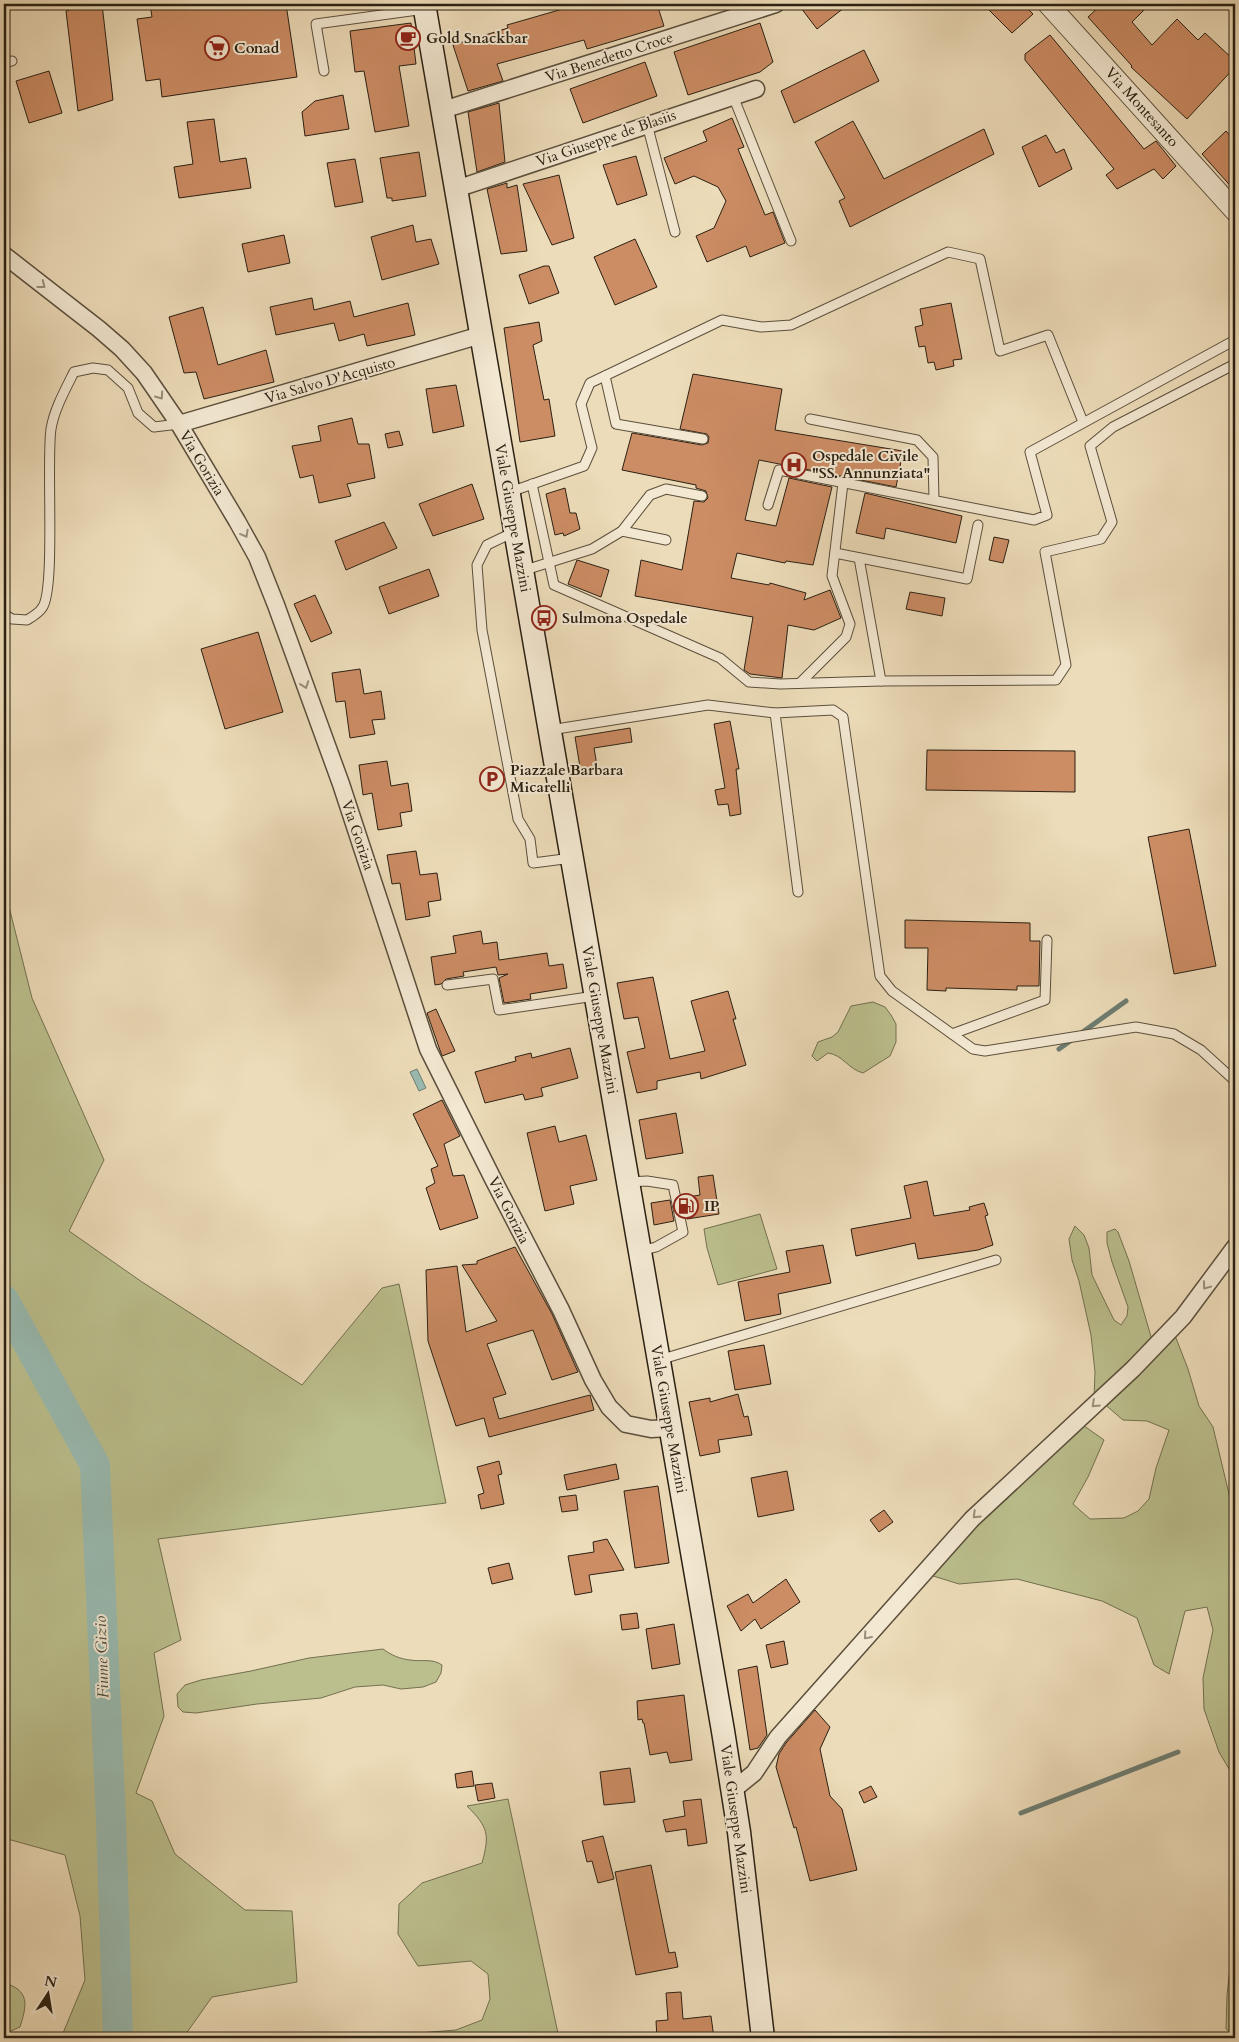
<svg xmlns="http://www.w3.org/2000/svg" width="1239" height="2042" font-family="Cardo,serif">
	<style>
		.green { fill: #bbbf8d; stroke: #727050 }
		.water { fill: #99bbb1; stroke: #6d7d72 }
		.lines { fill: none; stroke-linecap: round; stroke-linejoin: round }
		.stream { stroke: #6d7d72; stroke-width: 5 }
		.river { stroke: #99bbb1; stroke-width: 30 }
		.building { fill: #cc8c64; stroke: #2a2013 }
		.service-casing { stroke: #5b4f3c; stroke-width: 11 }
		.minor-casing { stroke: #5b4f3c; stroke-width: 19 }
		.tertiary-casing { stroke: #5b4f3c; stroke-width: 22 }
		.secondary-casing { stroke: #2a2013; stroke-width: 25 }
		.service { stroke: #f3e8d2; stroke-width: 9 }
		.minor { stroke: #f3e8d2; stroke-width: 16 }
		.tertiary { stroke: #f3e8d2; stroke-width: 20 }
		.secondary { stroke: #f3e8d2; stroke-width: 22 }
		.oneway { stroke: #998e7c }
		.labels { text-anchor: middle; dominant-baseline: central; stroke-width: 4; stroke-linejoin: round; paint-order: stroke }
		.poi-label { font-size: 15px; font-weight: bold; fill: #2a2013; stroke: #f3e8d2; text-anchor: start }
		.street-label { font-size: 15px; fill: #2a2013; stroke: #f3e8d2 }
		.water-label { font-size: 16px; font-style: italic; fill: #4b4e42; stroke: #f3e8d2 }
	</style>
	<rect width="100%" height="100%" fill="#eddcb9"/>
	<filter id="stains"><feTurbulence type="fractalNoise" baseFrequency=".004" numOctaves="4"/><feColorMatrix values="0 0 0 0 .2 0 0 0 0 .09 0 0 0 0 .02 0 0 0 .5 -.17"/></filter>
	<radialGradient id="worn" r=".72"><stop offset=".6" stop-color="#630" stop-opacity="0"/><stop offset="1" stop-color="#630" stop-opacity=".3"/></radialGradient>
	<g class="green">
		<polygon points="4,887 32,998 104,1160 69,1231 142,1282 302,1385 382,1288 399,1284 446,1503 158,1539 181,1640 154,1653 164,1716 136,1793 152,1801 175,1854 245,1910 292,1911 297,1982 212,1997 183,2038 61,2038 85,1980 80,1916 65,1855 4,1838"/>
		<path d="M873,1002L885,1007L891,1015L896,1024V1042L890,1056L863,1073C848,1069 843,1055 828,1053L817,1061L812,1056L818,1042L832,1037L838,1032L851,1006Z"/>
		<polygon points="760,1214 777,1269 718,1285 707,1248 704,1229"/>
		<polygon points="1075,1226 1084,1235 1089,1248 1092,1275 1114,1320 1121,1325 1127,1316 1128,1307 1112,1262 1107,1243 1107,1232 1115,1229 1118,1232 1129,1261 1152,1340 1094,1400 1095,1372 1091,1335 1079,1281 1072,1260 1069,1239"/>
		<polygon points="1174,1333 1188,1369 1199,1406 1213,1427 1235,1519 1235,1779 1219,1752 1204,1709 1203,1678 1213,1630 1207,1607 1185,1611 1169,1674 1154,1665 1137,1618 1102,1601 1017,1579 959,1584 930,1575 966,1529 1080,1423 1104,1440 1088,1477 1073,1504 1090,1519 1124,1518 1138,1511 1149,1499 1156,1468 1169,1430 1147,1421 1123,1420 1102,1402"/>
		<path d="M383,1649C391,1655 400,1659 410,1660C421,1662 432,1658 442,1665L441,1673L436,1682L423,1687L401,1689L383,1685L355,1687L321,1698L257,1704L196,1713L183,1712L178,1707L177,1694L185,1685L201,1680L251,1671L309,1658Z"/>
		<path d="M508,1799L559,2038H355L456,2030L482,2020L490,1999L488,1974L471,1961L418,1966L398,1934L399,1904L422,1883L482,1863C490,1834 488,1827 467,1806Z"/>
		<polygon points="1235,1921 1235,2037 1226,2029 1227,1995"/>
		<path d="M4,1983C30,1990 27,2005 20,2027L4,2034Z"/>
	</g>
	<polygon class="water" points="417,1069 426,1088 419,1091 410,1072"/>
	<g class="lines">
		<g class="stream">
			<polyline points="1059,1049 1126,1001"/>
			<polyline points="1021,1813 1178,1752"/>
		</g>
		<polyline class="river" points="4,1300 95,1465 111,1820 118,2038"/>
	</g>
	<g class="building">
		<polygon points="86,4 102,4 113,100 78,111 66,11"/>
		<polygon points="150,4 286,4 297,77 162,97 160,79 146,81 137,19 152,17"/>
		<polygon points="573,4 657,4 664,26 587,49 584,40 497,64 503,81 468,91 453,45 508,28 507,25 573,6"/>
		<polygon points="798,4 849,4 817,29"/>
		<polygon points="983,4 1023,4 1033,14 1012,33"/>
		<polygon points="1102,4 1150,4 1132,22 1152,45 1177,19 1198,40 1205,33 1235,61 1235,67 1187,119 1131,67 1132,66 1088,17"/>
		<polygon points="411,23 416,64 399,66 409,126 375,132 364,71 355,72 350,31"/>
		<polygon points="760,23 773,62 760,72 688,95 674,52"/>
		<polygon points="1050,35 1144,149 1156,141 1176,166 1163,179 1154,169 1117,189 1106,175 1114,169 1025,60 1025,54"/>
		<polygon points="864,50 879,81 794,123 781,91"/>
		<polygon points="645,62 657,96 583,123 570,89"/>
		<polygon points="49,71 62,113 29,123 16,81"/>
		<polygon points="343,95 349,129 305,136 302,112 315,101"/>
		<polygon points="499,103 505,162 477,172 468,112"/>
		<polygon points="732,118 744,147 738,149 765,215 773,212 785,243 750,257 746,246 707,262 696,236 714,228 726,201 718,187 694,176 675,184 664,158 707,141 703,131"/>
		<polygon points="214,119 220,162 246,158 251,188 179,198 174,167 193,164 187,122"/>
		<polygon points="853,121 884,179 984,129 994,154 850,227 839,201 845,198 815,142"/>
		<polygon points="1226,131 1235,141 1235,191 1202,154"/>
		<polygon points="1046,135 1056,153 1064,149 1072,169 1039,187 1022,147"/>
		<polygon points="419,152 426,196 392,201 392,198 387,198 380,158"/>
		<polygon points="636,156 647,195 617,205 603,165"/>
		<polygon points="355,159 363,202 335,207 327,163"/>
		<polygon points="559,175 574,238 552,245 523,184"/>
		<polygon points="507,183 507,188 517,185 527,251 501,254 487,189"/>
		<polygon points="413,225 416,242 431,239 439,264 382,280 371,237"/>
		<polygon points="284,235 290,263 248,272 242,244"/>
		<polygon points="635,239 657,287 615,305 594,257"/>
		<polygon points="544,266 549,266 559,293 529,304 519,275"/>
		<polygon points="312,298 314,310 350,301 354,317 408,303 415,335 367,346 364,334 339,341 334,323 276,335 270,307"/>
		<polygon points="951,303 962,359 953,360 954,366 936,370 934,362 928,363 925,346 919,347 915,327 923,325 920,309"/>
		<polygon points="203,307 218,365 266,350 274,382 204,399 196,372 184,373 169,317"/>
		<polygon points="539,322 542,341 533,345 544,400 549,399 555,436 520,442 504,328"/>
		<polygon points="693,374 782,389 775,430 903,451 896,487 759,460 745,520 776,526 789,478 832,487 813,565 786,561 785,563 737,553 731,578 769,585 770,583 806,593 804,600 830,590 841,618 814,630 788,625 782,678 750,674 744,670 753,617 635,596 641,560 682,570 694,501 704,502 708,498 706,491 696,488 696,485 622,470 632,433 702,445 708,443 709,437 707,434 680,429"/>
		<polygon points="456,385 464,426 433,433 426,389"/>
		<polygon points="352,418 358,444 369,444 375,478 347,484 351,496 319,503 313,475 300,478 292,446 321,441 318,426"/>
		<polygon points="399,431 403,445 388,448 385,434"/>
		<polygon points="472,484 484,519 433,536 419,504"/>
		<polygon points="565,488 570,513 576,513 580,529 564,536 563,533 555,535 546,494"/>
		<polygon points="865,493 962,516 956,543 886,528 884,539 856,533"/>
		<polygon points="384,522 397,548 346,570 335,541"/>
		<polygon points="994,537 1009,540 1003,563 989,560"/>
		<polygon points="577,560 609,570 601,597 568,584"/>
		<polygon points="429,569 439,596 389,614 379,587"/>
		<polygon points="910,592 945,598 942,616 906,609"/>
		<polygon points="315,595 332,633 311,642 294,604"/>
		<polygon points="258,632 283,712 225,729 201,649"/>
		<polygon points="360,669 364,694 381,691 385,719 372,720 375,734 350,738 345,701 336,702 332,673"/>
		<polygon points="730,721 739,769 736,769 741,814 730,816 728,804 718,805 715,790 725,788 714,724"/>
		<polygon points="630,728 632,742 594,748 598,771 581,773 575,737"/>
		<polygon points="927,750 1075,751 1075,792 926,790"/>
		<polygon points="387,761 391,786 408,783 412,811 400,813 402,826 378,830 372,793 363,795 359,765"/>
		<polygon points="1189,829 1216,966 1174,974 1148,837"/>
		<polygon points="416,851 420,875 437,873 441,900 428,902 430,916 406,920 400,883 392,884 387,855"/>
		<polygon points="905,920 1030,923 1030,941 1040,941 1039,986 1017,986 1017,990 946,988 946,991 927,990 928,948 905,948"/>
		<polygon points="481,931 483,944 497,942 499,960 547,953 549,966 563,964 567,988 530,994 531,999 504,1003 499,978 508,974 498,975 496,967 463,972 464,976 446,979 441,984 435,985 431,957 456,953 453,936"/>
		<polygon points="653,977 670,1059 705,1051 691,1001 728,991 736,1019 733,1019 746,1065 701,1079 700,1072 657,1081 657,1089 637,1093 627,1052 645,1048 638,1017 624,1019 617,983"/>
		<polygon points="436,1009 455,1051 442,1056 427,1013"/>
		<polygon points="570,1048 578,1078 541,1088 543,1096 525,1100 523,1094 485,1103 475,1072 516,1061 515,1057 531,1053 532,1058"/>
		<polygon points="442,1100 460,1136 444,1144 453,1176 464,1175 478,1218 440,1230 426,1188 435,1183 431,1169 438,1166 413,1114"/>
		<polygon points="676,1113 683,1153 646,1159 639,1120"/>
		<polygon points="555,1126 559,1142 586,1135 597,1180 570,1186 574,1204 545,1211 527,1133"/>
		<polygon points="713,1175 719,1214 687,1219 682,1198 700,1195 698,1177"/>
		<polygon points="927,1181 934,1216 970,1210 969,1207 984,1203 988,1215 985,1216 993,1245 978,1250 918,1259 915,1243 856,1256 851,1229 911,1218 904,1186"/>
		<polygon points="670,1200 674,1221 654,1225 651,1203"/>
		<polygon points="823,1245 831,1283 778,1294 781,1314 745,1321 738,1282 790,1272 786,1251"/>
		<polygon points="515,1247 552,1314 578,1372 552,1380 533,1330 487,1344 506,1394 493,1398 499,1419 590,1395 594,1410 489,1437 484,1418 456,1426 428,1341 426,1270 457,1266 466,1332 497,1321 462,1265 477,1264 477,1261"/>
		<polygon points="764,1345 771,1384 735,1390 728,1351"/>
		<polygon points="738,1394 744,1417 748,1416 752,1435 718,1440 720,1452 700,1456 689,1402 710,1398 710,1402"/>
		<polygon points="499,1461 502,1474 498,1475 504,1504 481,1509 478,1495 484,1493 477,1467"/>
		<polygon points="616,1464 619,1479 567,1490 564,1475"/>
		<polygon points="787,1471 794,1510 758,1517 751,1478"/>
		<polygon points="658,1486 669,1563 635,1568 624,1491"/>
		<polygon points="576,1495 578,1510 562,1512 559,1497"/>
		<polygon points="884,1510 893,1522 879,1532 870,1520"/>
		<polygon points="607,1539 624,1570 589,1575 592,1592 575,1595 568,1556 594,1552 593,1542"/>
		<polygon points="509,1563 513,1579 492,1584 488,1568"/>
		<polygon points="786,1579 800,1602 761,1629 755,1619 741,1631 727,1606 748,1594 753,1603"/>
		<polygon points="637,1613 639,1628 622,1630 620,1615"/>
		<polygon points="674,1624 680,1664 652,1669 646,1629"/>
		<polygon points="784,1641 788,1664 771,1668 766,1645"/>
		<polygon points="757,1666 767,1735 758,1748 750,1750 738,1670"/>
		<polygon points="684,1695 692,1760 670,1763 667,1752 650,1755 644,1723 643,1723 642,1719 638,1720 637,1701"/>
		<polygon points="815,1710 830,1727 820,1749 830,1796 842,1809 857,1870 810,1881 796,1827 794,1828 776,1767 779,1754 786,1743"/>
		<polygon points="630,1768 635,1802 604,1805 600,1772"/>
		<polygon points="472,1771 474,1786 457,1788 455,1774"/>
		<polygon points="492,1783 495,1798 478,1801 475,1785"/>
		<polygon points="871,1786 877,1797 864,1803 859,1792"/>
		<polygon points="701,1799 707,1843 688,1846 686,1829 666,1832 663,1820 685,1816 683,1801"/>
		<polygon points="603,1836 614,1879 598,1883 592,1861 587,1862 582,1841"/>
		<polygon points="651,1865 669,1953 675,1952 678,1967 636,1975 615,1872"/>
		<polygon points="681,1992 683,2019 711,2016 714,2038 657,2038 656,2021 668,2020 666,1993"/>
	</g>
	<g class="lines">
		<defs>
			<g id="service">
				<polyline points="4,63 12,61"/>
				<polyline points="324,71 316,24 425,9"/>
				<polyline points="733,96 791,241"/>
				<polyline points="647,124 675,232"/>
				<polyline points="605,376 616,424 703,439"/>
				<polyline points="810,419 917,440 933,457 934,500"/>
				<polyline points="532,484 554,585 720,658 749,682 780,684 881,681 1056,680 1066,665 1045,552 1101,539 1112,522 1090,446 1113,427 1235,364"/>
				<polyline points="510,492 584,466 592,448 581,404 590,383 722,320 761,327 791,325 948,252 980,259 1000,351 1048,335 1083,422"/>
				<polyline points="768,505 779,470 1034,520 1047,515 1030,452 1235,340"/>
				<polyline points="622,531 666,540"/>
				<polyline points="514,532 487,545 477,565 482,630 518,819 530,839 533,863 572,858"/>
				<polyline points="835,553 967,579 978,525"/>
				<polyline points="859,558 881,681"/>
				<polyline points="522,571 592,549 622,531 650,495 666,489 702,496"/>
				<path d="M4,614L12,619L27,620C32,617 39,613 42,608C56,591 46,462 51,429C54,410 65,390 74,372L93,368L108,370L128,388L138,413L154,427L179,424"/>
				<polyline points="800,683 846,637 850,624 832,576 843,483"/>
				<polyline points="775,713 798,892"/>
				<polyline points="550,730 708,705 775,713 833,710 843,717 880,976 892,991 973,1049 985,1051 1136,1027 1174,1034 1201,1050 1235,1081"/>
				<polyline points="447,985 493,979 499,1010 595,996"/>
				<polyline points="952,1034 1045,1000 1047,940"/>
				<polyline points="629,1182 647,1181 673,1185 683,1232 656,1247 640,1251"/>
				<polyline points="659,1360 996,1260"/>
			</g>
			<g id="minor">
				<polyline points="443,110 776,4"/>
				<polyline points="456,189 756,89"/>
				<polyline points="4,255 99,329 122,349 144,373 179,424 237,521 257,557 276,605 341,784 428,1049 493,1179 561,1310 593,1380 609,1407 626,1424 651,1429 670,1428"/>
				<polyline points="179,424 481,335"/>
				<polyline points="733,1790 754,1773 778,1737 972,1519 1133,1369 1183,1317 1235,1247"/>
			</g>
			<polyline id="tertiary" points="1048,4 1235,211"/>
			<polyline id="secondary" points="424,4 723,1731 739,1832 763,2038"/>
		</defs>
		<use href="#service" class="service-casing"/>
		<use href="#minor" class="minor-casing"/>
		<use href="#tertiary" class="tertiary-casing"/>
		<use href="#secondary" class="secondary-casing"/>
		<use href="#service" class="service"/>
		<use href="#minor" class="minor"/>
		<use href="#tertiary" class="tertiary"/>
		<use href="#secondary" class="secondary"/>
	</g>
	<defs><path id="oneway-chevron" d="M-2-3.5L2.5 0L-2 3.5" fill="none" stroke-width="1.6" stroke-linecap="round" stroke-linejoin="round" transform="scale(1.25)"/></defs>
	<g class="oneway">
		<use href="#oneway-chevron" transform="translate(42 285) rotate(38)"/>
		<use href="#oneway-chevron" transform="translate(160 396) rotate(55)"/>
		<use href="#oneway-chevron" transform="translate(245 534) rotate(61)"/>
		<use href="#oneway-chevron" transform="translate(305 685) rotate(70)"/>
		<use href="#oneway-chevron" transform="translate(1206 1286) rotate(127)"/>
		<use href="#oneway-chevron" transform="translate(1095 1404) rotate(137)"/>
		<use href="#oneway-chevron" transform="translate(976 1515) rotate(136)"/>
		<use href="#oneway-chevron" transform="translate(867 1636) rotate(131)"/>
	</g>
	<defs>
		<symbol id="cafe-ring" viewBox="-11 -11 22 22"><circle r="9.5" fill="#f3e8d2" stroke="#8f2418" stroke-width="1.5"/><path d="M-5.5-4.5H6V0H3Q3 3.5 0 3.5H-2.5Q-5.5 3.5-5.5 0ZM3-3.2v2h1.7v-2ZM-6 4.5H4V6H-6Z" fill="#8f2418"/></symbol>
		<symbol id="supermarket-ring" viewBox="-11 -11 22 22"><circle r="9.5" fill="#f3e8d2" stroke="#8f2418" stroke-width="1.5"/><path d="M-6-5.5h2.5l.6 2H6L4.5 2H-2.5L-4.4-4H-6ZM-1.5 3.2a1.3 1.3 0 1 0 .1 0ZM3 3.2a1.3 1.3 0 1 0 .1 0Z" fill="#8f2418"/></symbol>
		<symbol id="hospital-ring" viewBox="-11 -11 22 22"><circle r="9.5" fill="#f3e8d2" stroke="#8f2418" stroke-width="1.5"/><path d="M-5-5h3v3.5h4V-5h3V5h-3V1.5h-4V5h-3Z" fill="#8f2418"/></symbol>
		<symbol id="bus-ring" viewBox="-11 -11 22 22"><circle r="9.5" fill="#f3e8d2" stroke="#8f2418" stroke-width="1.5"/><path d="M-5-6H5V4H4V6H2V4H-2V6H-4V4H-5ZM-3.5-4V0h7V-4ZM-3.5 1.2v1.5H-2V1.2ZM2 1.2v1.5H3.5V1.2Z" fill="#8f2418"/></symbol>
		<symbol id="parking-ring" viewBox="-11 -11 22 22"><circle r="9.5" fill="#f3e8d2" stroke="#8f2418" stroke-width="1.5"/><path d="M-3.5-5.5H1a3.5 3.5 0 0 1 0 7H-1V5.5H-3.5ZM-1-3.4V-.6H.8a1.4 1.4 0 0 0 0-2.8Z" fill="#8f2418"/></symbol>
		<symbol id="fuel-ring" viewBox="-11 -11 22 22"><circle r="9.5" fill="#f3e8d2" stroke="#8f2418" stroke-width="1.5"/><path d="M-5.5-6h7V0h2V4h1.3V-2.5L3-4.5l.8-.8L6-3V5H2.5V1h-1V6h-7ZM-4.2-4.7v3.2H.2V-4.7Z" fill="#8f2418"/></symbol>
	</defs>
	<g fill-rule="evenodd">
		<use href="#cafe-ring" x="394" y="24" width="28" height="28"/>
		<use href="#supermarket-ring" x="203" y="34" width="28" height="28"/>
		<use href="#hospital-ring" x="780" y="451" width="28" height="28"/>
		<use href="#bus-ring" x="530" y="604" width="28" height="28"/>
		<use href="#parking-ring" x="478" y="765" width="28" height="28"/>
		<use href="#fuel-ring" x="672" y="1192" width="28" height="28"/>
	</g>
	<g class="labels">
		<g class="poi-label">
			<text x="426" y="38">Gold Snackbar</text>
			<text x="234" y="48">Conad</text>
			<text x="812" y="456">Ospedale Civile<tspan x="812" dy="17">"SS. Annunziata"</tspan></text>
			<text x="562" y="618">Sulmona Ospedale</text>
			<text x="510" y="770">Piazzale Barbara<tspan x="510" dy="17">Micarelli</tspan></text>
			<text x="704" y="1206">IP</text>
		</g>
		<g class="street-label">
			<text transform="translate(609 57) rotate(-18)">Via Benedetto Croce</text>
			<text transform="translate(1142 107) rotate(48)">Via Montesanto</text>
			<text transform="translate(606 138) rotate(-19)">Via Giuseppe de Blasiis</text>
			<text transform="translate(330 380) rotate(-16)">Via Salvo D'Acquisto</text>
			<text transform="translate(202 463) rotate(59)">Via Gorizia</text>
			<text transform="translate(513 518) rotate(80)">Viale Giuseppe Mazzini</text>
			<text transform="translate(358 835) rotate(71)">Via Gorizia</text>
			<text transform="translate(600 1020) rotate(80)">Viale Giuseppe Mazzini</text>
			<text transform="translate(509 1210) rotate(63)">Via Gorizia</text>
			<text transform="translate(669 1419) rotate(80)">Viale Giuseppe Mazzini</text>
			<text transform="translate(736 1819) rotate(82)">Viale Giuseppe Mazzini</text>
		</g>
		<g class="water-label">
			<text transform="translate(102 1657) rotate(-92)">Fiume Gizio</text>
		</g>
	</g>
	<rect width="1239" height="2042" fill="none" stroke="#eddcb9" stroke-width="20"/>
	<rect x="5" y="5" width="1229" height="2032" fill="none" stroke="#2a2013" stroke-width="2.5"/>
	<rect x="10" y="10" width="1219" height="2022" fill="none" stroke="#2a2013"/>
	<g transform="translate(48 1994) rotate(12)" stroke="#f3e8d2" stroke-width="4" paint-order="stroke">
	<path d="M0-4L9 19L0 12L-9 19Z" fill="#2a2013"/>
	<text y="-8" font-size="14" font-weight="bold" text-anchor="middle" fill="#2a2013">N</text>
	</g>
	<rect width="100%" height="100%" filter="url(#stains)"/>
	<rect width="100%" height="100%" fill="url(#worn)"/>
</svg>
